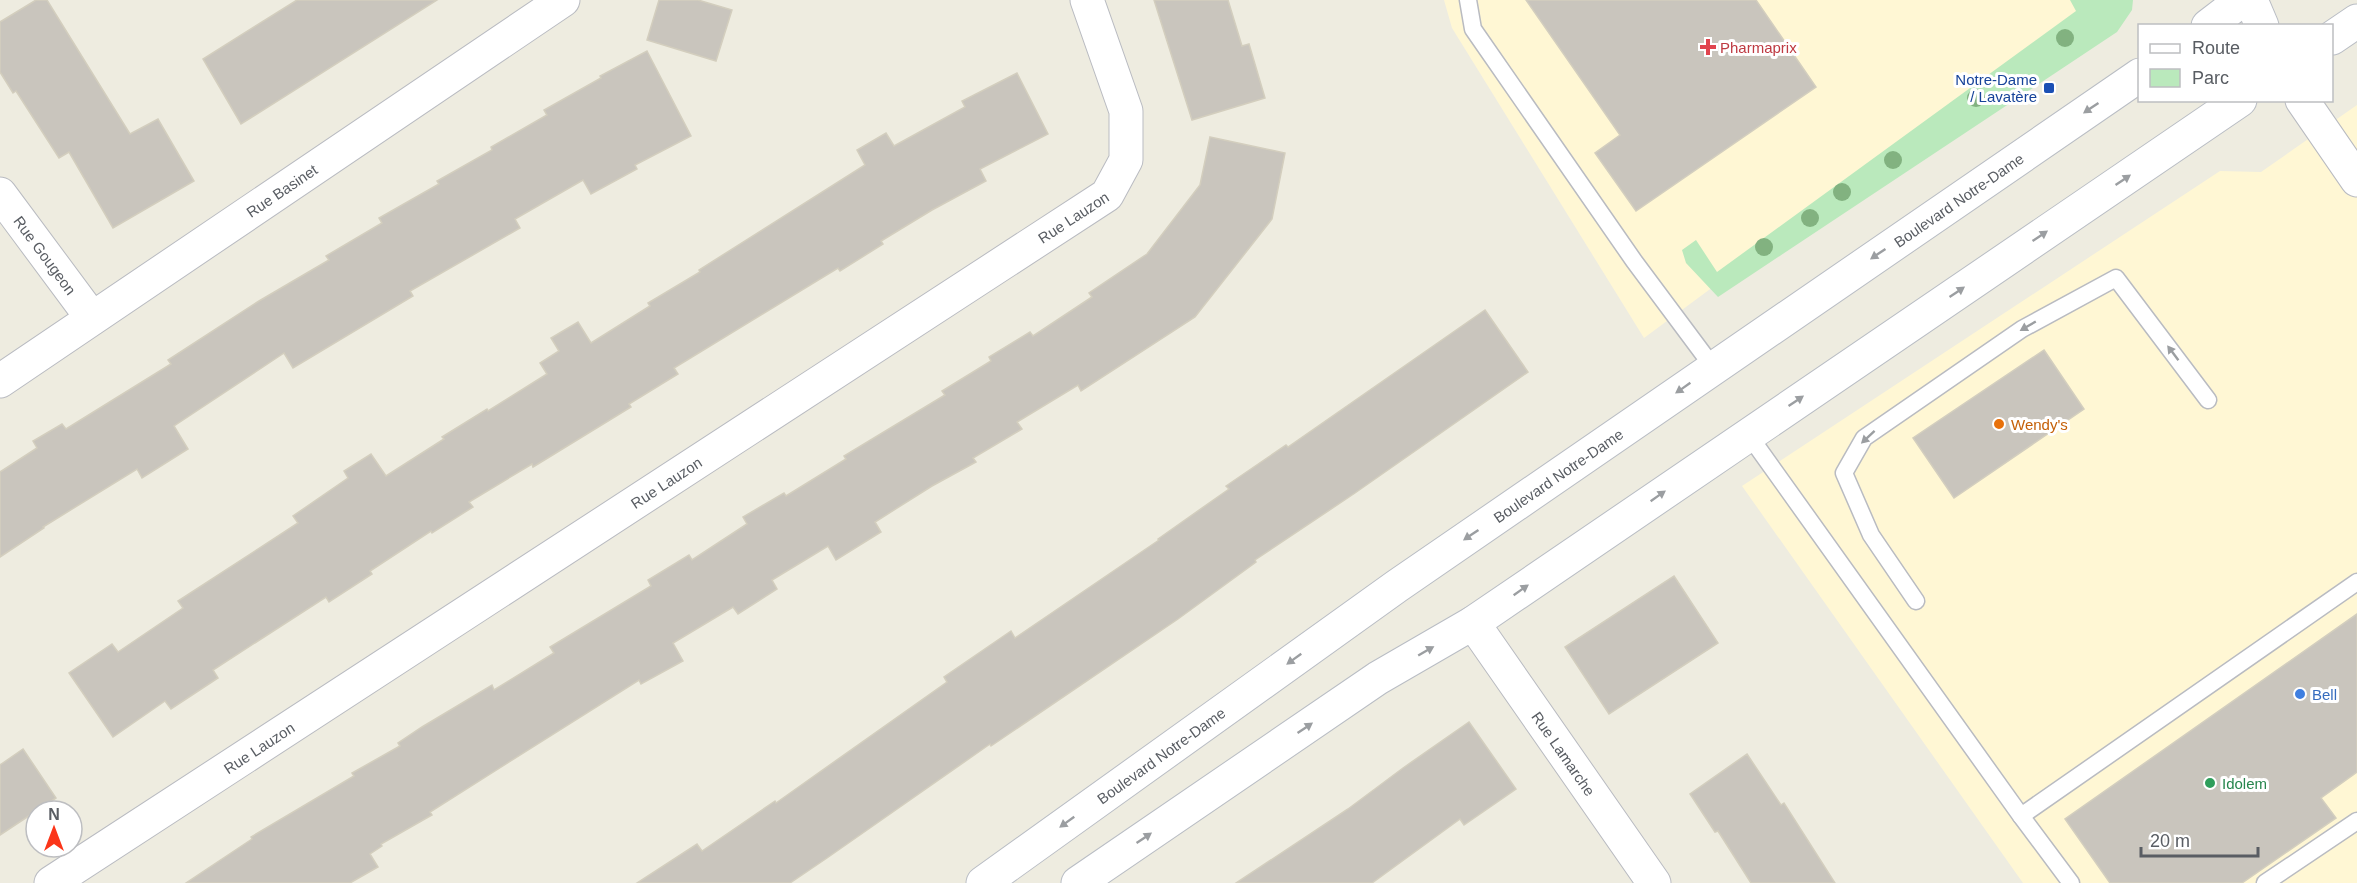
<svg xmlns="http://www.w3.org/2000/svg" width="2357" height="883" font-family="Arial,sans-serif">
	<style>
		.commercial { fill: #fff7d4 }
		.green { fill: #bae9bc }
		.building { fill: #c9c5bd; stroke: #d3cebe; stroke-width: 1.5 }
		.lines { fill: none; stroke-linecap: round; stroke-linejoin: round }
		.lane-casing { stroke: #b9bbc1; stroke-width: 19 }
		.street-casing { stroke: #b9bbc1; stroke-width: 35 }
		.secondary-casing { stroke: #b9bdc4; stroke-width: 35 }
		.lane { stroke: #fff; stroke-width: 16 }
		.street { stroke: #fff; stroke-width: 33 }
		.secondary { stroke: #fff; stroke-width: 33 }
		.tree { fill: #82b280 }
		.oneway { fill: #9b9ea1 }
		.health-dot { fill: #e0444e; stroke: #fff; stroke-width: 2 }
		.transit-dot { fill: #1a4fb4; stroke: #fff; stroke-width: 2 }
		.food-dot { fill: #e8710a; stroke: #fff; stroke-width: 2 }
		.shop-dot { fill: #3f7fe0; stroke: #fff; stroke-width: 2 }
		.leisure-dot { fill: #2e9e5b; stroke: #fff; stroke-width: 2 }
		.labels { text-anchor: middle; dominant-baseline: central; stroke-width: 6; stroke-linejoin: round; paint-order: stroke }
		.health-label { font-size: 15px; fill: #be3a42; stroke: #fff; text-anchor: start }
		.transit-label { font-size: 15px; fill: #164399; stroke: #fff; text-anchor: end }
		.street-label { font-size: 15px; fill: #595d63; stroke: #fff }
		.food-label { font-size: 15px; fill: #c56008; stroke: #fff; text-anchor: start }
		.shop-label { font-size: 15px; fill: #366cbe; stroke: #fff; text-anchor: start }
		.leisure-label { font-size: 15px; fill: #27864d; stroke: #fff; text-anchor: start }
	</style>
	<rect width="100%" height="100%" fill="#eeece0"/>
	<g class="commercial">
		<polygon points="1444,0 2101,0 1644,338 1452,28"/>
		<polygon points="2357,105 2357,883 2023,883 1742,486 2220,171 2261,172"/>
	</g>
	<polygon class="green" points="2070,0 2133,0 2132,10 2117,32 1718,297 1686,263 1682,250 1696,240 1717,272 2076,11"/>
	<g class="building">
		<polygon points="36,0 47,0 130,134 158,119 194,181 113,228 69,152 59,158 16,91 13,93 0,72 0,22"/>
		<polygon points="297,0 437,0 241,124 203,59"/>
		<polygon points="659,0 698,0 732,10 716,61 647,40"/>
		<polygon points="1154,0 1228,0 1242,46 1249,44 1265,98 1192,120"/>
		<polygon points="1526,0 1756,0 1816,87 1636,211 1595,153 1620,135"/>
		<polygon points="647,51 691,136 635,165 637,169 591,194 583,180 515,219 520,228 410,291 413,296 293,368 284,353 174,426 188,449 142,478 137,469 43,527 44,528 0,557 0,472 37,448 33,441 62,424 66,429 171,364 168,360 259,301 329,260 326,256 382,223 379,218 439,184 437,181 492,150 491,147 547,115 544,110 601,78 600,76"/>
		<polygon points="1017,73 1048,134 980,169 986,181 932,210 881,241 883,244 840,271 838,268 674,368 678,374 629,404 631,407 533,467 532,464 469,502 473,507 432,533 431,531 370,571 372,574 329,602 326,597 213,670 218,678 171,709 165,701 113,737 69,673 112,644 118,652 183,608 178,601 298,523 293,516 348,478 344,471 371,454 386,476 444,439 442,437 487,409 488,411 547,374 540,363 559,351 551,338 578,322 591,343 650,306 648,303 700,272 699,270 865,165 857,150 886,133 894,146 965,107 962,101"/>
		<polygon points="1210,137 1285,153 1272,219 1195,317 1081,391 1078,385 1017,422 1022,429 973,458 976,462 932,486 875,522 881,532 836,560 828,546 772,580 777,589 738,614 733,607 673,643 683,661 641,684 639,680 430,812 432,815 381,844 382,846 370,854 378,867 350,883 186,883 252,839 251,837 354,776 352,773 400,746 398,743 422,727 492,685 494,690 554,653 550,647 651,586 648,580 689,555 692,560 747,524 743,517 784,493 786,496 846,459 844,456 945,395 942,391 991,361 989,357 1030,332 1033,336 1092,297 1089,293 1147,254 1200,185"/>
		<polygon points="1485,310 1528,372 1355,493 1255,560 1256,562 1178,619 991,746 990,744 827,858 790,883 637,883 697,844 702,851 775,801 776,803 947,682 944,677 1011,631 1015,638 1159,540 1158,539 1229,489 1226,486 1286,445 1288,447"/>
		<polygon points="2044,350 2084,409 1954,498 1913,438"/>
		<polygon points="1674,576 1718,643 1609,714 1565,647"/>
		<polygon points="2357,614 2357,772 2321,798 2336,818 2242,883 2110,883 2065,819"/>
		<polygon points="1469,722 1516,789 1464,825 1460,819 1372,883 1236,883 1348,809 1403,768"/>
		<polygon points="23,749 56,798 0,835 0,765"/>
		<polygon points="1747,754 1781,805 1784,803 1835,883 1751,883 1718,831 1715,832 1690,794"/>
	</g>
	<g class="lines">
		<defs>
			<g id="lane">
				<polyline points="1468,0 1473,29 1634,261 1713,367"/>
				<polyline points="1748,434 2021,816 2357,582"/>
				<polyline points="1916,601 1871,535 1844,473 1864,438 2022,329 2116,278 2208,400"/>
				<polyline points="2021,816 2071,883"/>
				<polyline points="2265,883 2357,821"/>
			</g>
			<g id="street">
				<polyline points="2302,100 2357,180"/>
				<path id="s1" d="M0,194L92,318"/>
				<path id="s2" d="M0,381L563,0"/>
				<path id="s3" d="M1473,623L1654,883"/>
				<path id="s4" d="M51,883L1107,195L1126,160V111L1087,0"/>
			</g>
			<g id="secondary">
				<polyline points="2251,0 2262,26"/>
				<polyline points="2208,26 2242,0"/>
				<polyline points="2332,38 2357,21"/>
				<path id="s5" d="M983,883L1397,586L2140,75"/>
				<polyline points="1078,883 1378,678 1473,623 2240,100"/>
			</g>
		</defs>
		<use href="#lane" class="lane-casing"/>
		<use href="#street" class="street-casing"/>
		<use href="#secondary" class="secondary-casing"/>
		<use href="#lane" class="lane"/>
		<use href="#street" class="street"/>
		<use href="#secondary" class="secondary"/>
	</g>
	<g class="tree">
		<circle cx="2065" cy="38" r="9"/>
		<circle cx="1976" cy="98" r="9"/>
		<circle cx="1893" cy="160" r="9"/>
		<circle cx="1842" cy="192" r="9"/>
		<circle cx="1810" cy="218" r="9"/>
		<circle cx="1764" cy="247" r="9"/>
	</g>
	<defs><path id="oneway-solid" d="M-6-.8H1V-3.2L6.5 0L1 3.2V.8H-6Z" transform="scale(1.5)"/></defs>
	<g class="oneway">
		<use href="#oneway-solid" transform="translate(2091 108) rotate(146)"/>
		<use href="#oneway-solid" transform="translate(2123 180) rotate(-34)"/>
		<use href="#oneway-solid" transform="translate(2040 236) rotate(-34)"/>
		<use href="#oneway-solid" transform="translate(1878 254) rotate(146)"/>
		<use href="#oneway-solid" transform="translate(1957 292) rotate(-34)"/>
		<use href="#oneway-solid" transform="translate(2028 326) rotate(150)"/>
		<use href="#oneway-solid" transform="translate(2173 353) rotate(-127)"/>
		<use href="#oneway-solid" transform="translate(1683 388) rotate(145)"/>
		<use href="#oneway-solid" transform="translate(1796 401) rotate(-34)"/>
		<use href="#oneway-solid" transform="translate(1868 437) rotate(137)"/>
		<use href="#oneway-solid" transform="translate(1658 496) rotate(-35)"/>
		<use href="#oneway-solid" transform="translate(1471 535) rotate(146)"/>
		<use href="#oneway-solid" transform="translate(1521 590) rotate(-35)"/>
		<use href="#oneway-solid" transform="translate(1426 651) rotate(-30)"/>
		<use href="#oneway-solid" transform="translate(1294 659) rotate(144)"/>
		<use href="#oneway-solid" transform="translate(1305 728) rotate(-34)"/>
		<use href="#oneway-solid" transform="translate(1067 822) rotate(144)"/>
		<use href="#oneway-solid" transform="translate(1144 838) rotate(-34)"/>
	</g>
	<path class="health-dot" d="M1705 38h6v6h6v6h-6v6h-6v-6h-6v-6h6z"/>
	<rect class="transit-dot" x="2043" y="82" width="12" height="12" rx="3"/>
	<circle class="food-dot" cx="1999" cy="424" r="6"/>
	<circle class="shop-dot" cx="2300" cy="694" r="6"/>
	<circle class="leisure-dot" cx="2210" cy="783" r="6"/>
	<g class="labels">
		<g class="health-label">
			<text x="1720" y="47">Pharmaprix</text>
		</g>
		<g class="transit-label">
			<text x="2037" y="79">Notre-Dame<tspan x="2037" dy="17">/ Lavatère</tspan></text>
		</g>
		<g class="street-label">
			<text stroke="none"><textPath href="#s2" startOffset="340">Rue Basinet</textPath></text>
			<text stroke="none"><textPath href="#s5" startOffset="1191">Boulevard Notre-Dame</textPath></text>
			<text stroke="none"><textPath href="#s4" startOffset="1220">Rue Lauzon</textPath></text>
			<text stroke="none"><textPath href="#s1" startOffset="76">Rue Gougeon</textPath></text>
			<text stroke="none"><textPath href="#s5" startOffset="705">Boulevard Notre-Dame</textPath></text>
			<text stroke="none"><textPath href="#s4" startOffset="734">Rue Lauzon</textPath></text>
			<text stroke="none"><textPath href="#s4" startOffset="248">Rue Lauzon</textPath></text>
			<text stroke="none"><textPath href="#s3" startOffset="159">Rue Lamarche</textPath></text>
			<text stroke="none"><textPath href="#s5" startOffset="219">Boulevard Notre-Dame</textPath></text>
		</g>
		<g class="food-label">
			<text x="2011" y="424">Wendy's</text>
		</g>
		<g class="shop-label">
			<text x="2312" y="694">Bell</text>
		</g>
		<g class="leisure-label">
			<text x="2222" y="783">Idolem</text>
		</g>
	</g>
	<rect x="2138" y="24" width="195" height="78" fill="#ffffff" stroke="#bdbec1" stroke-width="1.5"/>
	<rect x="2150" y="44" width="30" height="9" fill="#ffffff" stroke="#bdbec1" stroke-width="1.5"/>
	<text x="2192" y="54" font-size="18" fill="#595d63">Route</text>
	<rect x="2150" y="69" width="30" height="18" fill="#bae9bc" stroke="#bdbec1" stroke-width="1.5"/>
	<text x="2192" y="84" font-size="18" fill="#595d63">Parc</text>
	<g transform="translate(54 829)"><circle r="28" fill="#ffffff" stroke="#bdbec1" stroke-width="1.5"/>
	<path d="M0-4.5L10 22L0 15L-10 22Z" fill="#fb3519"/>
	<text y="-9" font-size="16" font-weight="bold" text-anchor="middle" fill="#595d63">N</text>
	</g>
	<path d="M2141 847v9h117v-9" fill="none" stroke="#595d63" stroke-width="3"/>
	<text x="2150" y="847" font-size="18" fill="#595d63" stroke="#ffffff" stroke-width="4.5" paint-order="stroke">20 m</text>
</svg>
